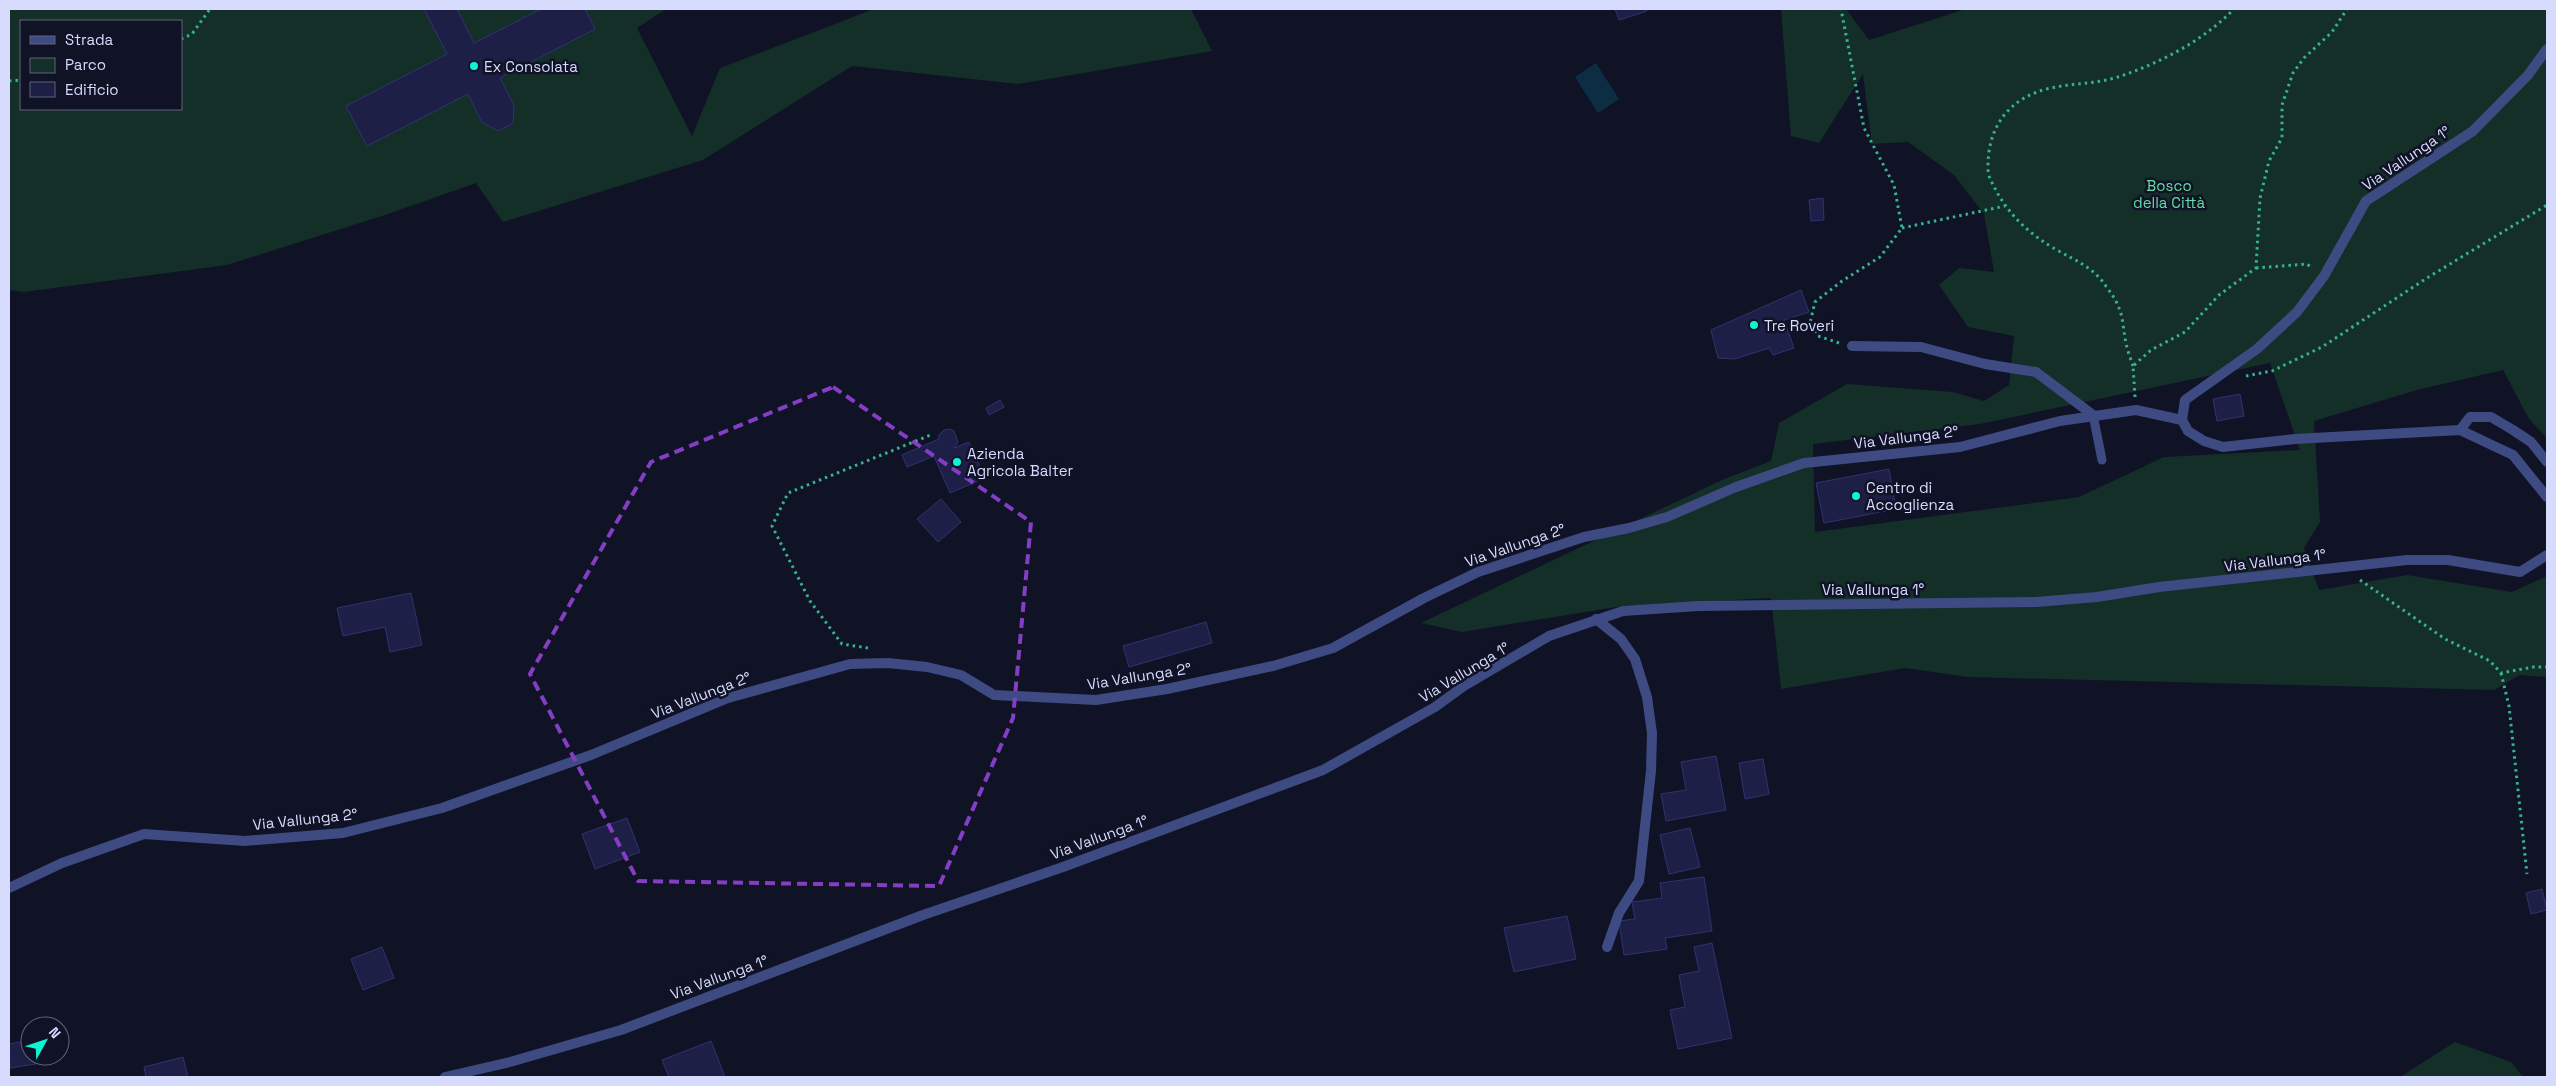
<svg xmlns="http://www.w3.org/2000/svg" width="2556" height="1086" font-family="'Space Grotesk',sans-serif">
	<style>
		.green { fill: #132f28; fill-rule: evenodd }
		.water { fill: #0d2d42 }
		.building { fill: #1d1f46; stroke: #303371 }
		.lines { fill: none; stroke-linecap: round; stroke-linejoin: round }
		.path { stroke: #35b38d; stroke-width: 3; stroke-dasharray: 2.5 4; stroke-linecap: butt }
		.lane { stroke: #3d4b82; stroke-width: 9 }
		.street { stroke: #3d4b82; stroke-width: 10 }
		.marked { fill: none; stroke: #843ec5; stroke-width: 4; stroke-dasharray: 10 6; stroke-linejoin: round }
		.poi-dot { fill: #0bf4d4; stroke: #101226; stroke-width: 2 }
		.labels { text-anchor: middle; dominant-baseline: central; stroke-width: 5; stroke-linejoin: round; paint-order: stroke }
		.poi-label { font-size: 15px; fill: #d7dbfd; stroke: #101226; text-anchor: start }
		.street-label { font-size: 15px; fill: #d7dbfd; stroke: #101226 }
		.park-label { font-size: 15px; fill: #65dba1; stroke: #101226 }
	</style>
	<rect width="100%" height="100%" fill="#101226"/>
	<g class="green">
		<path d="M9,9H666L637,28L692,136L720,68L874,9H1191L1212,51L1019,84L852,66L703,160L503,222L476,183L385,215L227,265L24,292L9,290ZM21,21H181V109H21Z"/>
		<path d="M1781,9H1846L1869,40L1966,9H2547V438L2529,419L2503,370L2417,390L2314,421L2320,522L2304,548L2319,590L2407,575L2512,592L2547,576V677L2520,675L2494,690L1968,677L1905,668L1781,689L1771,598L1622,606L1462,632L1421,623L1722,480L1771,461L1779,423L1847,384L1953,392L1984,401L2009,385L2014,336L1968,327L1939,285L1959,268L1994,272L1984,214L1954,175L1908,142L1872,144L1863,74L1819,143L1791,136ZM2270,363L2300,450L2164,457L2079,497L1815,532L1813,444L1980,424Z"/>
		<polygon points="2455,1042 2511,1062 2523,1077 2400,1077"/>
	</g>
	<polygon class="water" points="1596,63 1619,99 1598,113 1575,77"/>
	<g class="building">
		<polygon points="424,9 457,9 474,43 541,9 585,9 595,29 500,78 514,105 513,123 498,131 482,122 468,94 367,146 346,106 447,54"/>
		<polygon points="1615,9 1646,9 1647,11 1619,20"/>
		<polygon points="1823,198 1824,220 1811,221 1809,200"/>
		<polygon points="1801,290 1809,312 1784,320 1794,348 1773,355 1769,348 1735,359 1718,358 1711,330"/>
		<polygon points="2240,394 2244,416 2217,421 2213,399"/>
		<polygon points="1000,400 1004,407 989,415 986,408"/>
		<polygon points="950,429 954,431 958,442 954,448 969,442 985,478 950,493 934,456 907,467 902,455 939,439 939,435 944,430"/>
		<polygon points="1889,469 1896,509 1824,523 1816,483"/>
		<polygon points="941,499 961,522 938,542 917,519"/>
		<polygon points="411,593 422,645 390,652 385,627 343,636 337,608"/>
		<polygon points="1206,622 1212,643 1129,667 1123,646"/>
		<polygon points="1716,756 1726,810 1666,821 1661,794 1686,790 1681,762"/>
		<polygon points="1763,759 1769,794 1745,799 1739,763"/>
		<polygon points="627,818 640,852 595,869 582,834"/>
		<polygon points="1690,828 1700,867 1669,874 1660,835"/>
		<polygon points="1704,877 1712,931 1665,938 1667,949 1624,955 1619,921 1635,919 1632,902 1662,898 1660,883"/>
		<polygon points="2542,889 2547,910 2531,914 2526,893"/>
		<polygon points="1567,916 1576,959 1514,972 1504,928"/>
		<polygon points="1712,943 1732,1038 1678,1049 1670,1010 1685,1007 1679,975 1699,971 1694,947"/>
		<polygon points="382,947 394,978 363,990 351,959"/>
		<polygon points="30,1040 30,1056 35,1056 36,1064 10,1068 9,1044"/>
		<polygon points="711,1041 725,1077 669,1077 662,1060"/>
		<polygon points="183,1057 188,1077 146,1077 144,1067"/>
	</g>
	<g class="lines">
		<g class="path">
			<polyline points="181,39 192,34 210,9"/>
			<polyline points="9,81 21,80"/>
			<polyline points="1902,228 2005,206"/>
			<polyline points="2256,268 2307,264 2312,268"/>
			<polyline points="1839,343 1818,336 1810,323 1815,302 1842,281 1880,257 1902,228 1894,185 1864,128 1841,9"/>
			<path d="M2133,366C2130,357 2126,347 2125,337C2123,328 2123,317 2119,308C2116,299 2108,289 2103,282C2089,265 2076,261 2057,250C2032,236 2012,218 1998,194C1994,186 1988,178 1988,169C1987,127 2009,97 2051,88C2073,83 2096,84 2118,77C2160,63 2203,41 2234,9"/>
			<polyline points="2246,376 2272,371 2322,347 2427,278 2547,205"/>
			<polyline points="2135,397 2133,366 2151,350 2185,332 2219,295 2256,268 2260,198 2269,161 2282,138 2282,105 2293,73 2304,58 2332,32 2347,9"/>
			<polyline points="2360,580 2445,639 2490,661 2501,673 2533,667 2547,667"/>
			<polyline points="868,648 842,644 810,601 772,526 788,493 933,434"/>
			<polyline points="2501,673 2509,706 2527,874"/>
		</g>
		<polyline class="lane" points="2093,415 2102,460"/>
		<g class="street">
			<polyline points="2547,49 2528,75 2473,131 2366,201 2324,276 2297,312 2257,349 2185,400 2182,420 2188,431 2204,441 2223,447 2295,439 2460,430 2513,455 2547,497"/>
			<polyline points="1852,346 1921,347 1985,364 2036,372 2093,415"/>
			<polyline points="2460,430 2470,417 2491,417 2513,430 2531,442 2547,462"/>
			<polyline points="1596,619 1621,639 1635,659 1647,697 1652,733 1651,771 1639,881 1619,913 1607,947"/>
			<polyline points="9,888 62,863 144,834 245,841 343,833 442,808 591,755 728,698 850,664 888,663 927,667 961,675 994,695 1096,700 1167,689 1273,666 1333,648 1424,598 1478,572 1584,537 1629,528 1667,517 1736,487 1804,463 1960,447 2060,421 2136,410 2182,420"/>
			<polyline points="445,1077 510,1062 621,1030 923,915 1063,867 1323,770 1435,707 1464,686 1549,636 1623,611 1698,606 2036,602 2097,597 2159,587 2407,560 2448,560 2520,572 2547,555"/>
		</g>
	</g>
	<path class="marked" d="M833,387L1031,522L1013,718L939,886L638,881L530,674L651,462Z"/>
	<g class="poi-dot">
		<circle cx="474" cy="66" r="5"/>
		<circle cx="1754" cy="325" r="5"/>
		<circle cx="957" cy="462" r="5"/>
		<circle cx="1856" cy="496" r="5"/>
	</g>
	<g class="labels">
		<g class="poi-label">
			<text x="484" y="66">Ex Consolata</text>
			<text x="1764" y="325">Tre Roveri</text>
			<text x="967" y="453">Azienda<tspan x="967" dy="17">Agricola Balter</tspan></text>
			<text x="1866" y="487">Centro di<tspan x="1866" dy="17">Accoglienza</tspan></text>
		</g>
		<g class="street-label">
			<text transform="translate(2406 158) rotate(-34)">Via Vallunga 1°</text>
			<text transform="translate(1906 437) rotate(-7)">Via Vallunga 2°</text>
			<text transform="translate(1515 545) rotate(-19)">Via Vallunga 2°</text>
			<text transform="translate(2275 560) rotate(-7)">Via Vallunga 1°</text>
			<text x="1873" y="589">Via Vallunga 1°</text>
			<text transform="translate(1464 672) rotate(-31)">Via Vallunga 1°</text>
			<text transform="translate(1139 676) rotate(-9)">Via Vallunga 2°</text>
			<text transform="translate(701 695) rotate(-21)">Via Vallunga 2°</text>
			<text transform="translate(305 819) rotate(-6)">Via Vallunga 2°</text>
			<text transform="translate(1099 837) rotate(-20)">Via Vallunga 1°</text>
			<text transform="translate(719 977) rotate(-20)">Via Vallunga 1°</text>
		</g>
		<g class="park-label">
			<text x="2169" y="185">Bosco<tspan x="2169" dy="17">della Città</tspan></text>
		</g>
	</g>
	<rect width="2556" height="1086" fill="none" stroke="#d7dbfd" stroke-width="20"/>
	<rect x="20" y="20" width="162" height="90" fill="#101226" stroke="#60627c"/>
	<rect x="30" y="36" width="25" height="8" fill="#3d4b82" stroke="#60627c"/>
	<text x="65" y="45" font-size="15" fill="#d7dbfd">Strada</text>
	<rect x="30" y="58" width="25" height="15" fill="#132f28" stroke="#60627c"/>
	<text x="65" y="70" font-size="15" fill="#d7dbfd">Parco</text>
	<rect x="30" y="82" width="25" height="15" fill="#1d1f46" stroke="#60627c"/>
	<text x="65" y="95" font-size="15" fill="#d7dbfd">Edificio</text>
	<g transform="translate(45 1041) rotate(50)"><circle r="24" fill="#101226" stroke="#60627c"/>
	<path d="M0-4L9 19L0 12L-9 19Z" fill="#0bf4d4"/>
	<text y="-8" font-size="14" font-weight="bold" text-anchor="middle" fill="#d7dbfd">N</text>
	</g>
</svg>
